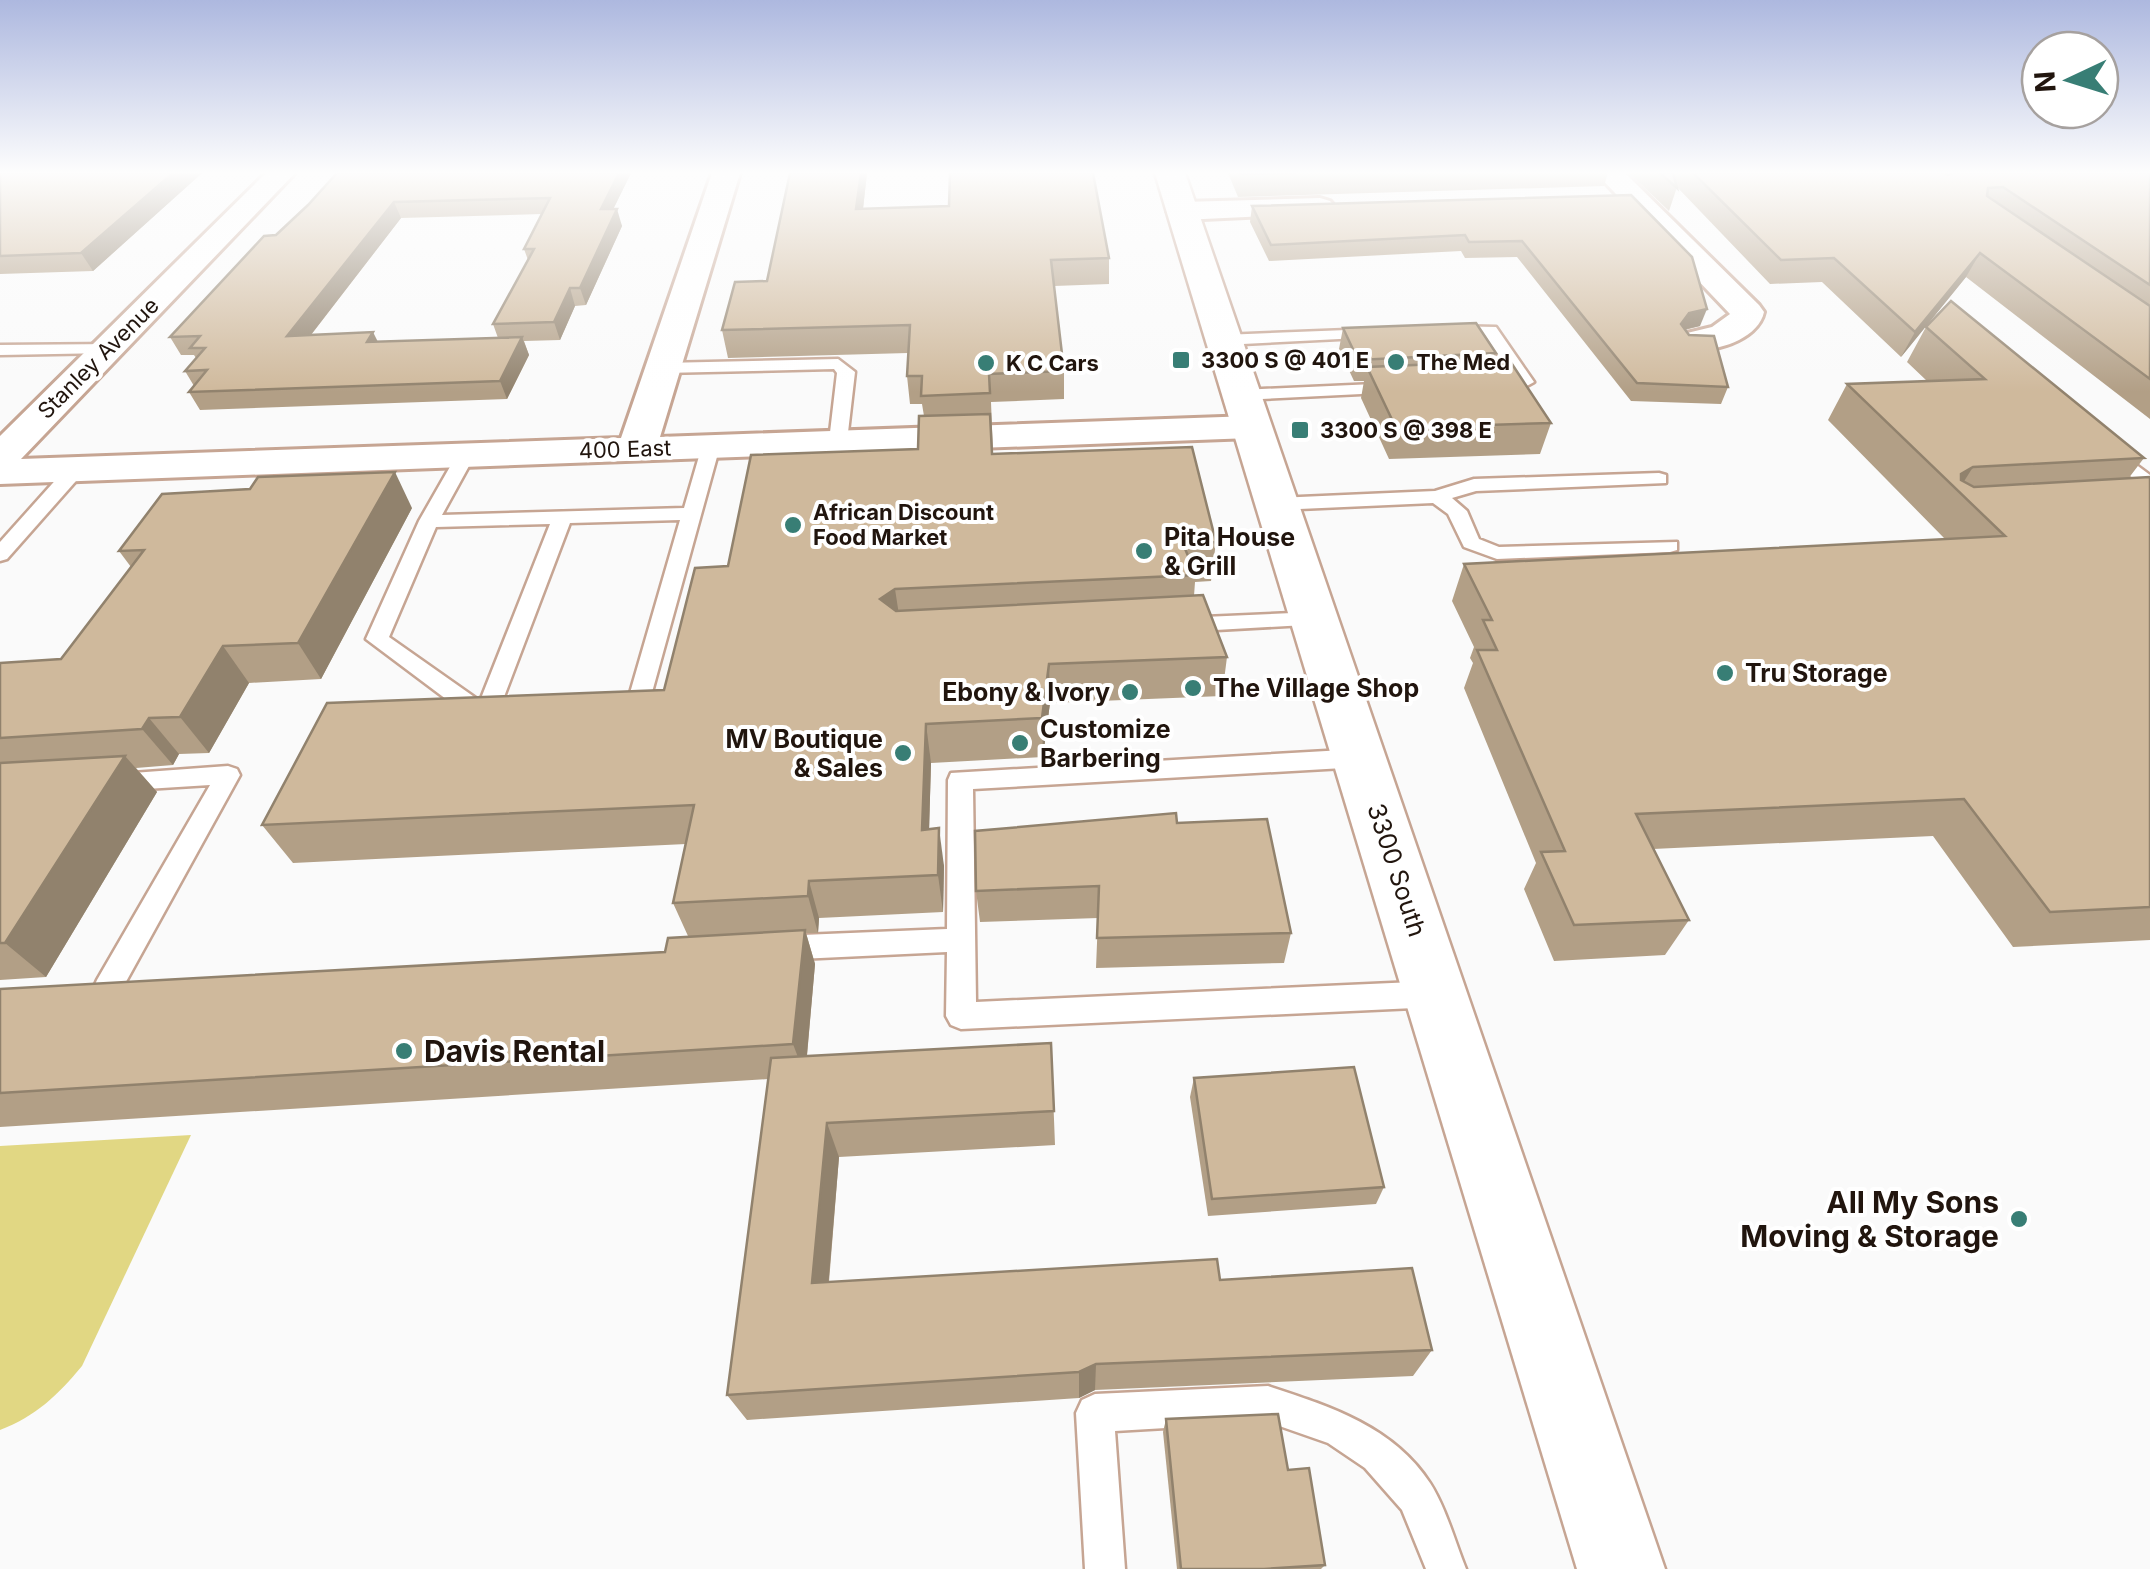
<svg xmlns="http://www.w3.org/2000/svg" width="2150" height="1569" font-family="Inter,sans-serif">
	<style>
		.green { fill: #e1d783 }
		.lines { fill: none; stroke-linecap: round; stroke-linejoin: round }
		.service-casing { stroke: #c6a593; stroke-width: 5 }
		.minor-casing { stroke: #c6a593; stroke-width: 6 }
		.primary-casing { stroke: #c6a593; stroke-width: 5 }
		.service { fill: #fff; fill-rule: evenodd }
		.minor { fill: #fff; fill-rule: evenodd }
		.primary { fill: #fff; fill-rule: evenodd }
		.wall { fill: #b29f86; fill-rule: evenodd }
		.shaded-wall { fill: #91826d }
		.building { fill: #cfb99c; stroke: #91826d; stroke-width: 2.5 }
		.poi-dot { fill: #387e75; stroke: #fff; stroke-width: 4 }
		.labels { text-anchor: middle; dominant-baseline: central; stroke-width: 8; stroke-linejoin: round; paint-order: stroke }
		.far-street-label { font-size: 22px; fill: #21150e; stroke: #fff }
		.far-poi-label { font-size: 22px; font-weight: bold; fill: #21150e; stroke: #fff; text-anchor: start }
		.poi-label { font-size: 25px; font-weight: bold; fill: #21150e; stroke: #fff; text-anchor: start }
		.street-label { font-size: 25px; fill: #21150e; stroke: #fff }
		.near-poi-label { font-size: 30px; font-weight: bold; fill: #21150e; stroke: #fff; text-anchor: start }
	</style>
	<rect width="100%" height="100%" fill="#fafafa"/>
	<path class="green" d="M191,1135L82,1366C58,1395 36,1416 0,1430V1146Z"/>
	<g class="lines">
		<defs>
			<g id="service">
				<polygon points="1447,326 1496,327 1534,382 1525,387 1485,388 1485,380 1513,378 1485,335 1441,334 1441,328"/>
				<polygon points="1373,329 1381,334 1379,337 1223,345 1215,340 1223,335"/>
				<polygon points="115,344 117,348 109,353 0,355 0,345"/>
				<polygon points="838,359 855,372 847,441 838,447 829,441 837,373 834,369 663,373 655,368 663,363"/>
				<polygon points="1396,383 1405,388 1402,392 1241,400 1232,395 1241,390"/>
				<path d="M711,440L720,446L646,714L623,717L611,709L615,703L628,700L680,520L570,523L494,723H478L366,639L419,521L459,451H473L475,455L442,515L684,508L702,446ZM550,524L480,701L389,637L436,527Z"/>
				<polygon points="2108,444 2150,475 2150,491 2101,454 2099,450"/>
				<polygon points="76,463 85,469 83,473 7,559 0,561 0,542 69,465"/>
				<polygon points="1659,473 1666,475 1666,483 1476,491 1452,498 1467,511 1479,539 1499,547 1677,542 1677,550 1670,552 1497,559 1464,547 1448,514 1433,503 1277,510 1267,504 1277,498 1435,491 1474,479"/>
				<polygon points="1315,612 1326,619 1323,624 1181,632 1170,625 1181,618"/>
				<polygon points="1361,749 1373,758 1361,767 973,789 976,1002 1436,981 1446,985 1451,994 1446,1003 1436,1007 961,1029 951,1025 946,1016 947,952 778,960 768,956 764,948 768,940 778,936 947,929 948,780 951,773"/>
				<polygon points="228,766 237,769 240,775 117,998 107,1001 97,998 93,989 97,980 210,785 114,791 105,789 102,782 105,775"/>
				<path d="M1268,1386C1329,1406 1393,1426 1430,1483C1446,1508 1455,1542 1466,1569H1426L1402,1510L1365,1468L1328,1443L1268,1422L1115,1431L1125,1569H1085L1076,1413L1082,1400L1095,1394Z"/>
			</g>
			<g id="minor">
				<polygon points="266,173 295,173 21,459 621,438 712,173 740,173 660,437 1251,416 1264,419 1270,427 1264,435 1251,438 0,484 0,436"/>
				<path d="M1596,173H1625L1759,305L1764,312C1758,341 1709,355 1683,348L1678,341L1683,334L1712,327L1730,314Z"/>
				<polygon points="1320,198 1330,201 1335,207 1330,213 1182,220 1172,217 1167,211 1172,205 1182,202"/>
			</g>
			<polygon id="primary" points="1155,173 1185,173 1665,1569 1577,1569"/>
		</defs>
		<use href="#service" class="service-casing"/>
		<use href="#minor" class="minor-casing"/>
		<use href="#primary" class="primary-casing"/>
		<use href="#service" class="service"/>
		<use href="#minor" class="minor"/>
		<use href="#primary" class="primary"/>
	</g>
	<g class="wall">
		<polygon points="0,173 202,173 93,271 0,274"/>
		<path d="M631,173L613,209L622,226L586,305L575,306L560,340L524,341L529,355L507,399L200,410L189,392L194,386L185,371L196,358L194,355H181L170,337L308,205ZM542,214L524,249L528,260L493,324L498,338L378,342L311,335L401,218Z"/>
		<polygon points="790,173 867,173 863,209 1109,258 1109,284 1054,286 1064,371 1064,399 991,402 993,454 1216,542 1211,581 1195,582 1194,596 1227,657 1222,696 1050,703 1043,757 931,763 929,829 944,866 943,912 819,918 818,933 806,933 815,964 807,1056 1051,1043 1055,1145 839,1157 829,1282 1220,1280 1432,1350 1413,1376 1095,1390 1079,1398 747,1420 727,1395 768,1079 0,1127 0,989 665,952 688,936 673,903 686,844 293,863 262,825 664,690 728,566 918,449 924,416 922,404 910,404 907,376 908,353 728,358 722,330 767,281"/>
		<polygon points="1228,173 1608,173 1604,186 1238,197"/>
		<polygon points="1629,173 2150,173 2150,419 1966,277 1901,357 1822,282 1770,284 1677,187 1669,211"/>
		<polygon points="1631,195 1700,326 1685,330 1728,387 1721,404 1631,401 1517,257 1465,258 1461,251 1269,261 1250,222 1252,206"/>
		<polygon points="1926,327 2144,458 2128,479 2150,477 2150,940 2013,947 1933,836 1653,849 1689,920 1665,955 1554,961 1524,889 1536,863 1464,688 1473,663 1470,658 1474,647 1452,601 1464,564 1945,539 1828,420 1847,384 1927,381 1907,362"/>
		<polygon points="1343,328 1496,353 1494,361 1551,423 1540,454 1389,459 1361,398 1364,381 1354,381 1339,349"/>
		<polygon points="412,508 321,679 249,683 209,753 179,754 173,765 136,768 157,792 46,977 0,980 0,663 61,659 131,567 119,551"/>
		<polygon points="1177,823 1291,933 1284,963 1096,968 1098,918 980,922 976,891"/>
		<polygon points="1194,1078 1384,1187 1376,1204 1208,1216 1190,1097"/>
		<polygon points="1166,1419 1288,1470 1325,1565 1321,1569 1177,1569 1163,1432"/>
	</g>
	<g class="shaded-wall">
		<polygon points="173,173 202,173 93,271 81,253"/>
		<polygon points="619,173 631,173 605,226 601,209"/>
		<polygon points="861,173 867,173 860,235 856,209"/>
		<polygon points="394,202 401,218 296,354 287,336"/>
		<polygon points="617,209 622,226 586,305 580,288"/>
		<polygon points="1980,253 1966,277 1901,357 1915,332"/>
		<polygon points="570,288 575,306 560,340 554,322"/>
		<polygon points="1707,309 1700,326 1682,330 1681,324 1689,313"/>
		<polygon points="373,332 382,350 367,342"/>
		<polygon points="522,337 529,355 507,399 500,381"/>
		<polygon points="1973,467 1958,491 1961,474"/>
		<polygon points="395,472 412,508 321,679 298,643"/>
		<polygon points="895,589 901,628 880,599"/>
		<polygon points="223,646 249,683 209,753 180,717"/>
		<polygon points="1049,664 1050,703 1043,757 1042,718"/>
		<polygon points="149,718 179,754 173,765 142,729"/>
		<polygon points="926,724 931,763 928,868 922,830"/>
		<polygon points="125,756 157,792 46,977 5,943"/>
		<polygon points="939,828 944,866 943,912 938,875"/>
		<polygon points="809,881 819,918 818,933 808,896"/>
		<polygon points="805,930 815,964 805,1076 793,1044"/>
		<polygon points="827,1123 839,1157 826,1312 812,1283"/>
		<polygon points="1096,1364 1095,1390 1079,1398 1079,1372"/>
	</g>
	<g class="building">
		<polygon points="0,173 173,173 81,253 0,256"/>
		<polygon points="337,173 619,173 601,209 617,209 580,288 570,288 554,322 493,324 534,249 524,249 550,198 394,202 287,336 373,332 367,342 522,337 500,381 189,392 207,370 185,371 205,348 190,348 200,336 170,337 264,236 276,235 308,205"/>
		<polygon points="790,173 861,173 856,209 949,206 950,173 1093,173 1109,258 1051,260 1064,371 989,374 990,393 921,396 922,376 907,376 910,325 722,330 735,282 767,281"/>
		<polygon points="1240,173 1296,173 1241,174"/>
		<polygon points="1660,173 1673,173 1677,188"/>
		<polygon points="1693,173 1944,173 1948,175 1953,173 2150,173 2150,285 2003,187 1988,188 1987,196 2150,306 2150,379 1980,253 1915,332 1834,258 1781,260"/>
		<polygon points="1631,195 1692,257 1707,309 1689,313 1681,324 1689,335 1714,336 1728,387 1637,383 1522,241 1469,242 1465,235 1271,245 1252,206"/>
		<polygon points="1951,301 2144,458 1973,467 1961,474 1961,480 1974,487 2150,477 2150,907 2050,912 1964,799 1636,814 1689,920 1574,925 1541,852 1565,851 1477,650 1497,650 1483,620 1492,620 1464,564 2005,536 1847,384 1985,379 1926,327"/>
		<polygon points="1476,323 1496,353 1358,360 1343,328"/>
		<polygon points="1510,361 1551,423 1396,428 1367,367"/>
		<polygon points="990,414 992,454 1192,447 1216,542 1183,544 1196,575 895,589 880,599 896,611 1203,595 1227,657 1049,664 1042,718 926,724 922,830 939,828 938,875 809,881 808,896 673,903 694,805 262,825 327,703 664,690 695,568 728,566 751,455 918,449 919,416"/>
		<polygon points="395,472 298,643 223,646 180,717 149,718 142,729 0,738 0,663 61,659 144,550 119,551 162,494 250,489 258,477"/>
		<polygon points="125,756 5,943 0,943 0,763"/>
		<polygon points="1176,813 1177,823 1267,819 1291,933 1097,938 1099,886 976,891 975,831"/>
		<polygon points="805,930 793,1044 0,1093 0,989 665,952 668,938"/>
		<polygon points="1051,1043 1054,1111 827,1123 812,1283 1217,1259 1220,1280 1412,1268 1432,1350 1096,1364 1079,1372 727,1395 771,1058"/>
		<polygon points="1354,1067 1384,1187 1212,1199 1194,1078"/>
		<polygon points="1278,1414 1288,1470 1309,1468 1325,1565 1264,1569 1181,1569 1166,1419"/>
	</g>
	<linearGradient id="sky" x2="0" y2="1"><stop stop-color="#adb8df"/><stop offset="0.44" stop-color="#fdfdfd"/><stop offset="1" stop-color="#fdfdfd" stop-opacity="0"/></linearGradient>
	<rect width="2150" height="392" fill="url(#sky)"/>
	<g class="poi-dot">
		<rect x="1171" y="350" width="20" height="20" rx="5"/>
		<circle cx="1396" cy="362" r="10"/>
		<circle cx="986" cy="363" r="10"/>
		<rect x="1290" y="420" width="20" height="20" rx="5"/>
		<circle cx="793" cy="525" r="10"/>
		<circle cx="1144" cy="551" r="10"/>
		<circle cx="1725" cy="673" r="10"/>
		<circle cx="1193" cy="688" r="10"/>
		<circle cx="1130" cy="692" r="10"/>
		<circle cx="1020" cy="743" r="10"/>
		<circle cx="903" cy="753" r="10"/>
		<circle cx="404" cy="1051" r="10"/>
		<circle cx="2019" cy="1219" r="10"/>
	</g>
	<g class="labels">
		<g class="far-street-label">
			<text transform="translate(98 358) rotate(-45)">Stanley Avenue</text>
			<text transform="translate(625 449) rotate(-2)">400 East</text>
		</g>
		<g class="far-poi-label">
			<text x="1201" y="360">3300 S @ 401 E</text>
			<text x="1416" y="362">The Med</text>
			<text x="1006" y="363">K C Cars</text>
			<text x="1320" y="430">3300 S @ 398 E</text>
			<text x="813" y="512">African Discount<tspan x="813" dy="25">Food Market</tspan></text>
		</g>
		<g class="poi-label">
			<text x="1164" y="537">Pita House<tspan x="1164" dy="29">&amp; Grill</tspan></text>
			<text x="1745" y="673">Tru Storage</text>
			<text x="1213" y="688">The Village Shop</text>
			<text x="1110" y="692" text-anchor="end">Ebony &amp; Ivory</text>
			<text x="1040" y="729">Customize<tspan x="1040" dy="29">Barbering</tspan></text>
			<text x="883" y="739" text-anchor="end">MV Boutique<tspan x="883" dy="29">&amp; Sales</tspan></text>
		</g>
		<g class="street-label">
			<text transform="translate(1397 870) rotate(72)">3300 South</text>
		</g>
		<g class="near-poi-label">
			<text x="424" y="1051">Davis Rental</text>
			<text x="1999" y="1202" text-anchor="end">All My Sons<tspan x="1999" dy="34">Moving &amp; Storage</tspan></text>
		</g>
	</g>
	<g transform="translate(2070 80) rotate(266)"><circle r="48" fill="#ffffff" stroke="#a6a19f" stroke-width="2.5"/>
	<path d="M0-8L18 38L0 25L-18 38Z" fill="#387e75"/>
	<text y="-15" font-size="28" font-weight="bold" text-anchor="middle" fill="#21150e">N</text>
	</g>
</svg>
